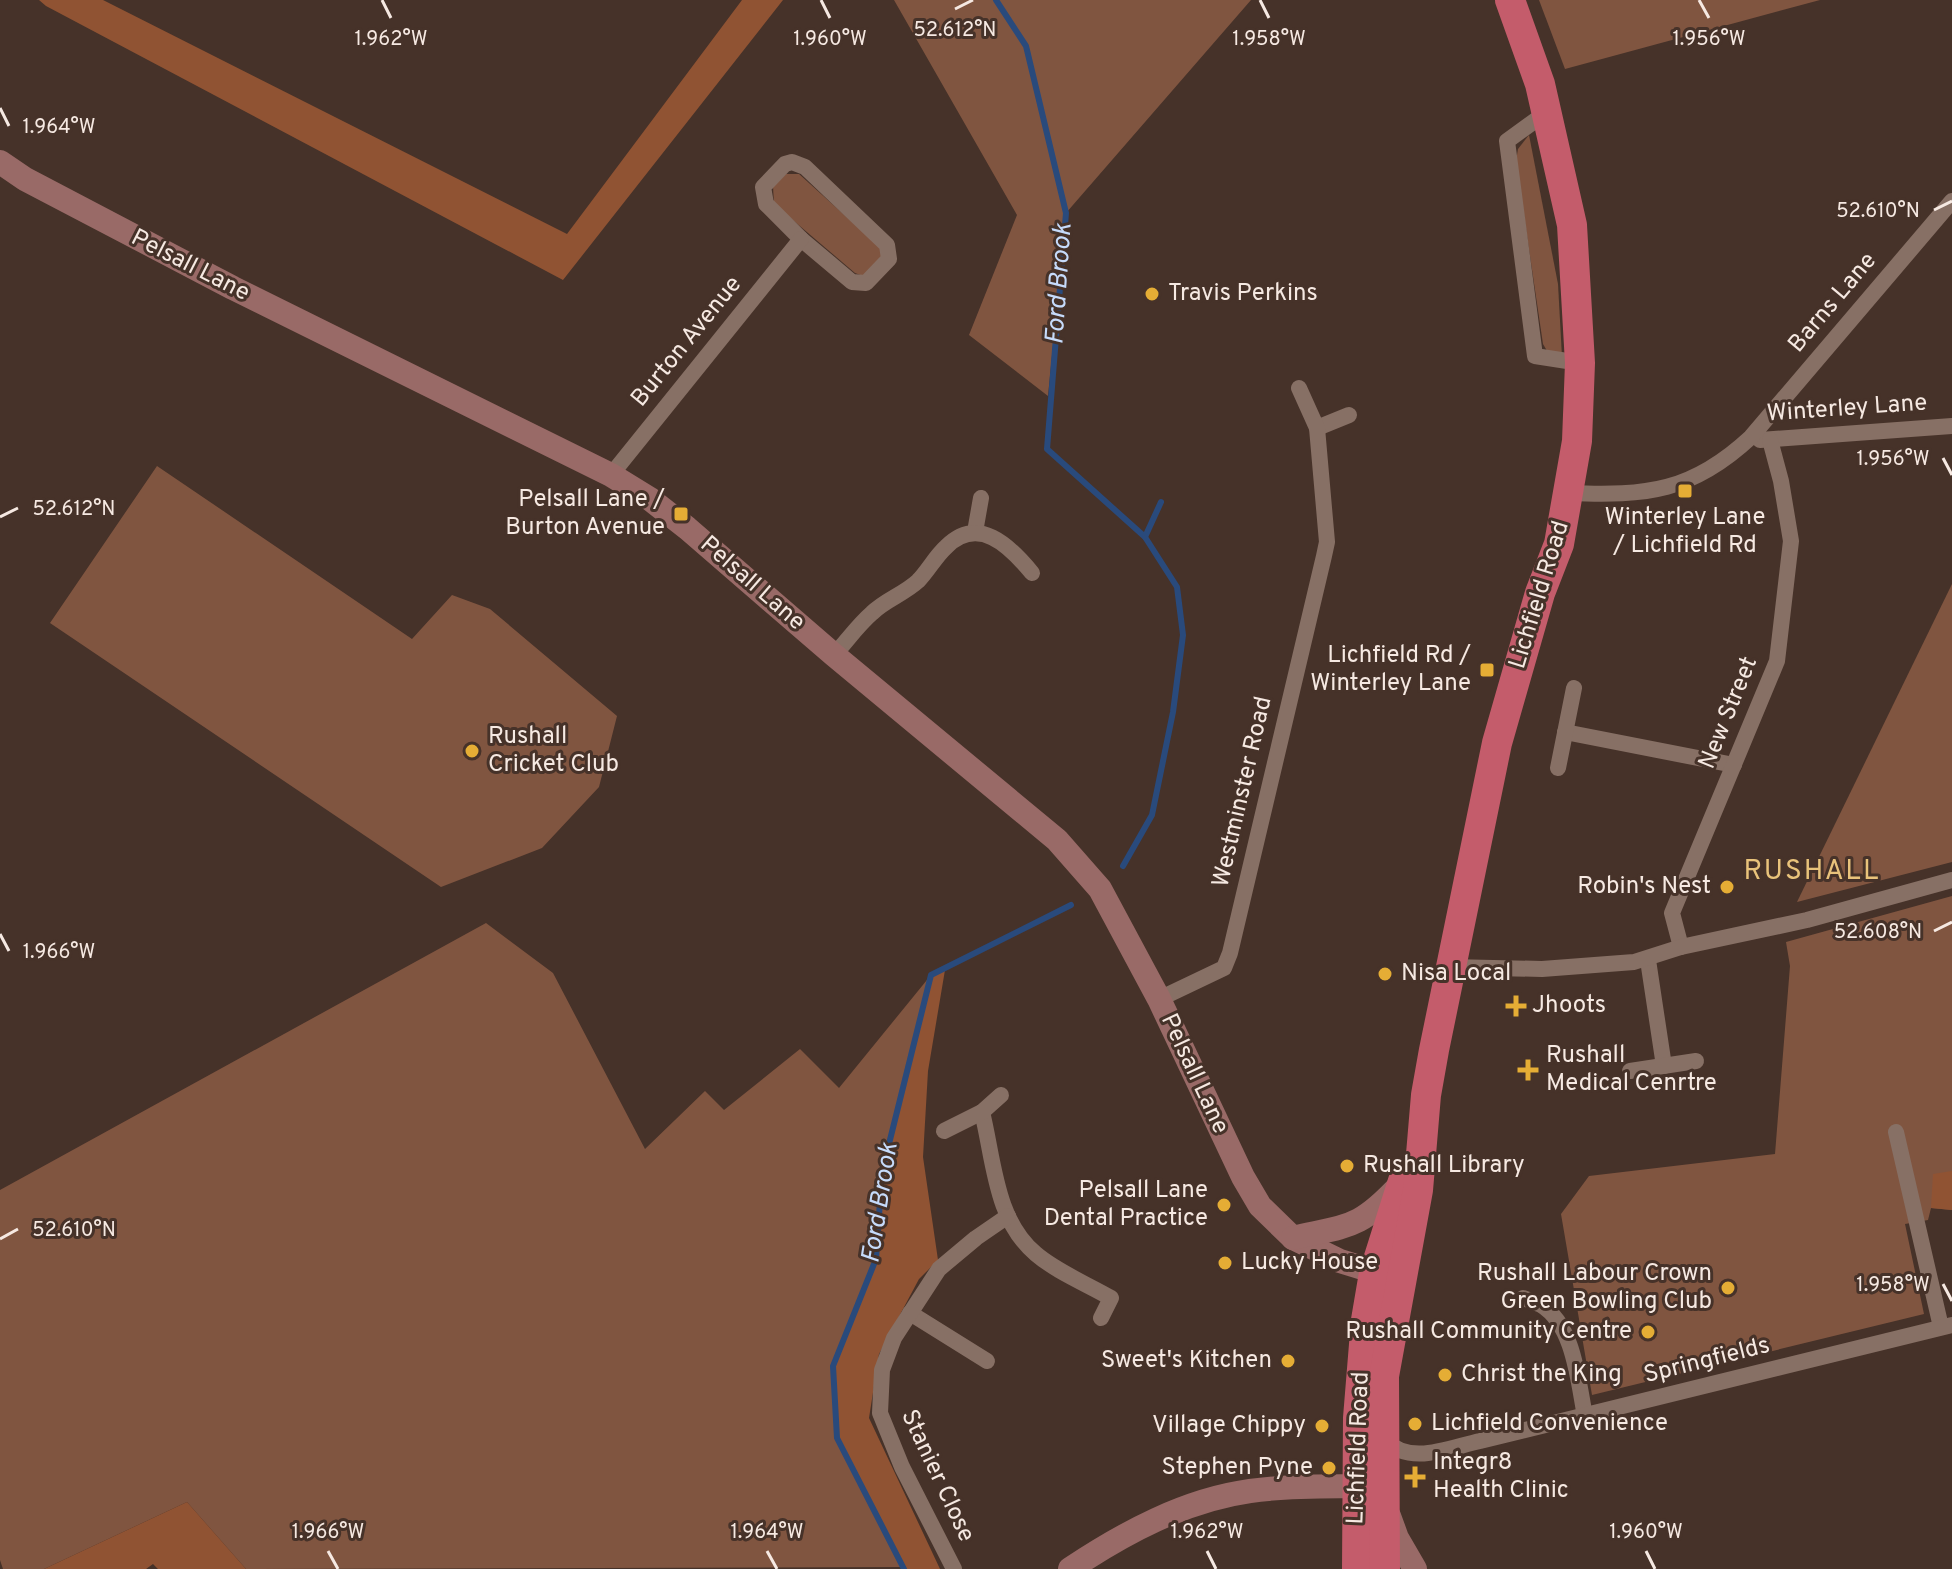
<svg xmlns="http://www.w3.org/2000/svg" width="1952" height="1569" font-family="Overpass,sans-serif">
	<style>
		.green { fill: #805540 }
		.forest { fill: #905333 }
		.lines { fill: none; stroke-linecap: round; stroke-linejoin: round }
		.stream { stroke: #294a7c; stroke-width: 6 }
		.street { stroke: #877065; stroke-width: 16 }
		.secondary { stroke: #996a67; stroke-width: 24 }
		.highway { stroke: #c45c6b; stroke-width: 30 }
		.ticks { fill: none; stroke: #f6e9e2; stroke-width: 3 }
		.poi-dot { fill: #e5ad35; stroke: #463229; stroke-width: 3 }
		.labels { text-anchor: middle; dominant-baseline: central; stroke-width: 6; stroke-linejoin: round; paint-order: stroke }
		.street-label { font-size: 24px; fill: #f6e9e2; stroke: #463229 }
		.poi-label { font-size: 24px; fill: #f6e9e2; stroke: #463229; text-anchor: start }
		.water-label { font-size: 26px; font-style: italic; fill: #c6dbfb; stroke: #463229 }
		.quarter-label { font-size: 28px; letter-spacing: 2px; fill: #e9c37b; stroke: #463229 }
		.ticks-label { font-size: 20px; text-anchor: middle; fill: #f6e9e2; stroke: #463229; stroke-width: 6; stroke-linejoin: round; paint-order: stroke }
	</style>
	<rect width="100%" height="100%" fill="#463229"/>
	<g class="green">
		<polygon points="894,0 1251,0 1066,213 1048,396 969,335 1017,215"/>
		<polygon points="1539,0 1820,0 1565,69"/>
		<polygon points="1529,135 1558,284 1562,357 1550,356 1543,344 1516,161 1518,149"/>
		<polygon points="786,174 799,174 882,249 883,257 863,276 855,273 774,204 773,186"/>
		<polygon points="157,466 412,639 452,595 490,609 617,716 599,787 542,848 441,887 50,623"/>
		<polygon points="1952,584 1952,862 1797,902"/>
		<polygon points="1952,896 1952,1210 1931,1208 1928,1220 1905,1224 1924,1314 1592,1395 1561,1214 1589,1176 1775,1154 1790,966 1786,942"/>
		<polygon points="486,923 553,973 645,1149 705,1091 724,1110 800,1049 839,1088 931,975 879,1175 876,1259 833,1367 904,1567 246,1569 187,1502 44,1569 3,1569 0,1560 0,1190"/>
	</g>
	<g class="forest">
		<polygon points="39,0 103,0 567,234 742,0 783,0 563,280 46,6"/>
		<polygon points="945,970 928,1071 923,1157 938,1260 919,1279 879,1354 869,1418 940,1569 902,1569 903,1567 837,1438 833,1367 876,1259 882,1172 931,975"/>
		<polygon points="1952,1171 1952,1210 1931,1208 1933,1174"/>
		<polygon points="187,1502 246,1569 158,1569 153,1564 146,1569 44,1569"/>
	</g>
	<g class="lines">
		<g class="stream">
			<polyline points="996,0 1026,46 1066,213 1047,449 1145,537"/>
			<polyline points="1123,866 1152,815 1173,712 1183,635 1177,587 1145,537 1161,502"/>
			<polyline points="904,1569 837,1438 833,1366 876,1259 882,1172 931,975 1071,905"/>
		</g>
		<g class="street">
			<polyline points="1547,112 1507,141 1535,356 1580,363"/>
			<polygon points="792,162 805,167 887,245 889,259 866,283 852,282 801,239 766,204 763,187 785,164"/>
			<polyline points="1317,428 1349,415"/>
			<polyline points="1760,440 1952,426"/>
			<polyline points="611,475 801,239"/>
			<path d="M1569,493C1647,496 1692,492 1751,437L1952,201"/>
			<polyline points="975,532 981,498"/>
			<path d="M834,655C847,641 858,625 872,613C885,600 904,594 918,581C928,571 935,557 946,547C978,515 1009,545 1032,573"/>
			<polyline points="1565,732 1734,765"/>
			<polyline points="1558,768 1574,688"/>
			<polyline points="1681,947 1672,913 1777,661 1791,541 1781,481 1770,440"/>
			<polyline points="1648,960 1664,1066"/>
			<polyline points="1450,967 1542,969 1634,962 1681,947 1807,920 1952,880"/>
			<polyline points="1159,999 1224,968 1230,953 1324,556 1327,542 1317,428 1299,388"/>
			<polyline points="1630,1071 1696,1061"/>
			<path d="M982,1112C994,1160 995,1220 1036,1254C1057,1272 1087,1284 1111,1298L1101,1318"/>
			<polyline points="944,1131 982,1112 1001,1095"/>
			<polyline points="1896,1132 1941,1327"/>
			<path d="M1523,1298C1528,1300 1536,1302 1541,1305C1574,1325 1578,1381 1585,1416"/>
			<polyline points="910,1313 987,1361"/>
			<path d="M1385,1440C1410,1466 1448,1448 1480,1441L1952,1325"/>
			<polyline points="954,1569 902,1467 880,1413 882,1370 894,1338 939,1269 976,1238 1008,1216"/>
		</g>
		<g class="secondary">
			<polyline points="0,162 25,179 233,288 611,475 650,499 687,528 834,655 1057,840 1100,889 1159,999 1243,1177 1260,1206 1293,1238 1340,1261 1392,1277"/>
			<path d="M1293,1238C1350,1225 1359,1229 1401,1184"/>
			<polyline points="1389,1516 1397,1538 1415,1569"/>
			<path d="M1070,1569C1124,1533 1185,1500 1250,1491C1291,1485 1333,1487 1374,1486"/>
		</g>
		<g class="highway">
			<polyline points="1357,1569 1358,1418 1366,1320 1374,1273 1403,1181"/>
			<polyline points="1385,1569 1384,1376 1418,1190 1426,1095 1434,1050 1497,743 1540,593 1559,544 1577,441 1580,363 1572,225 1540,84 1510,0"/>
		</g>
	</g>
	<path class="ticks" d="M382,0L391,18M821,0L830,18M1260,0L1269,18M1699,0L1709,18M955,9L973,0M0,108L9,126M1934,210L1952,201M1943,458L1952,475M0,517L18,508M1934,931L1952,922M0,934L9,951M0,1239L18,1229M1943,1284L1952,1301M328,1551L338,1569M767,1551L777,1569M1207,1551L1216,1569M1646,1551L1655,1569"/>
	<g class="poi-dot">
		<circle cx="1152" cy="294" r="8"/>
		<rect x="1677" y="483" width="16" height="16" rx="4"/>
		<rect x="673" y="506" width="16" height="16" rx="4"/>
		<rect x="1479" y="662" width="16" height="16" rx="4"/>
		<circle cx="472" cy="751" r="8"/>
		<circle cx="1727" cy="887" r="8"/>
		<circle cx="1385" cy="974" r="8"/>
		<path d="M1512 994h8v8h8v8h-8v8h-8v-8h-8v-8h8z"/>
		<path d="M1524 1058h8v8h8v8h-8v8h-8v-8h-8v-8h8z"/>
		<circle cx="1347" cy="1166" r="8"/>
		<circle cx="1224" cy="1205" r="8"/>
		<circle cx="1225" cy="1263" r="8"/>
		<circle cx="1728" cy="1288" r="8"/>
		<circle cx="1648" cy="1332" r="8"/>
		<circle cx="1288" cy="1361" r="8"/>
		<circle cx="1445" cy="1375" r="8"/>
		<circle cx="1415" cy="1424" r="8"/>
		<circle cx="1322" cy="1426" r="8"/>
		<circle cx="1329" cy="1468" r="8"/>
		<path d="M1411 1465h8v8h8v8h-8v8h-8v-8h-8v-8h8z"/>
	</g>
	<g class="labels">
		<g class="street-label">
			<text transform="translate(190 266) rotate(27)">Pelsall Lane</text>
			<text transform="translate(1833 303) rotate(-50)">Barns Lane</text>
			<text transform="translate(687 342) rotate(-51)">Burton Avenue</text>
			<text transform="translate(1847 409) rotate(-4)">Winterley Lane</text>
			<text transform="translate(752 584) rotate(41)">Pelsall Lane</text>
			<text transform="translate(1540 595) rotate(-73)">Lichfield Road</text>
			<text transform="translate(1729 713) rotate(-68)">New Street</text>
			<text transform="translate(1243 792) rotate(-77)">Westminster Road</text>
			<text transform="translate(1194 1074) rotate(65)">Pelsall Lane</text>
			<text transform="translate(1707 1361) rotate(-14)">Springfields</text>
			<text transform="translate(1359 1448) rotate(-88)">Lichfield Road</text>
			<text transform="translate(937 1476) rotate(65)">Stanier Close</text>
		</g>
		<g class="poi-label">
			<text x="1168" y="294">Travis Perkins</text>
			<text x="665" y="500" text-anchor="end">Pelsall Lane /<tspan x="665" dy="28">Burton Avenue</tspan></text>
			<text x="1685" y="518" text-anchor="middle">Winterley Lane<tspan x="1685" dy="28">/ Lichfield Rd</tspan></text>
			<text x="1471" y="656" text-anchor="end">Lichfield Rd /<tspan x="1471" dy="28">Winterley Lane</tspan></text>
			<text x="488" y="737">Rushall<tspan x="488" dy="28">Cricket Club</tspan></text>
			<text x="1711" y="887" text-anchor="end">Robin's Nest</text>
			<text x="1401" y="974">Nisa Local</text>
			<text x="1532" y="1006">Jhoots</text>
			<text x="1546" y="1056">Rushall<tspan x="1546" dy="28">Medical Cenrtre</tspan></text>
			<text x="1363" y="1166">Rushall Library</text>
			<text x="1208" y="1191" text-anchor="end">Pelsall Lane<tspan x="1208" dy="28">Dental Practice</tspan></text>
			<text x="1241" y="1263">Lucky House</text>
			<text x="1712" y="1274" text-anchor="end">Rushall Labour Crown<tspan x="1712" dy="28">Green Bowling Club</tspan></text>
			<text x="1632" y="1332" text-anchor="end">Rushall Community Centre</text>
			<text x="1272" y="1361" text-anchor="end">Sweet's Kitchen</text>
			<text x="1461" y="1375">Christ the King</text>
			<text x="1431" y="1424">Lichfield Convenience</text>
			<text x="1306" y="1426" text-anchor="end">Village Chippy</text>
			<text x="1433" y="1463">Integr8<tspan x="1433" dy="28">Health Clinic</tspan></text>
			<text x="1313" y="1468" text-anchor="end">Stephen Pyne</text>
		</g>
		<g class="water-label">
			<text transform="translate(1060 284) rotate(-86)">Ford Brook</text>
			<text transform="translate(881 1203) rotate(-81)">Ford Brook</text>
		</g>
		<g class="quarter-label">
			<text x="1812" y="872">RUSHALL</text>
		</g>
	</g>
	<g class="ticks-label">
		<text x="955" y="36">52.612°N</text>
		<text x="391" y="45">1.962°W</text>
		<text x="830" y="45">1.960°W</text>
		<text x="1269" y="45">1.958°W</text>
		<text x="1709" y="45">1.956°W</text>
		<text x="59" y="133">1.964°W</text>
		<text x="1878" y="217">52.610°N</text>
		<text x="1893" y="465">1.956°W</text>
		<text x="74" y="515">52.612°N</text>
		<text x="1878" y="938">52.608°N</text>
		<text x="59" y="958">1.966°W</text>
		<text x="74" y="1236">52.610°N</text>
		<text x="1893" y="1291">1.958°W</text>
		<text x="328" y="1538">1.966°W</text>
		<text x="767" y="1538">1.964°W</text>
		<text x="1207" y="1538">1.962°W</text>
		<text x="1646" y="1538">1.960°W</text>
	</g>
</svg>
